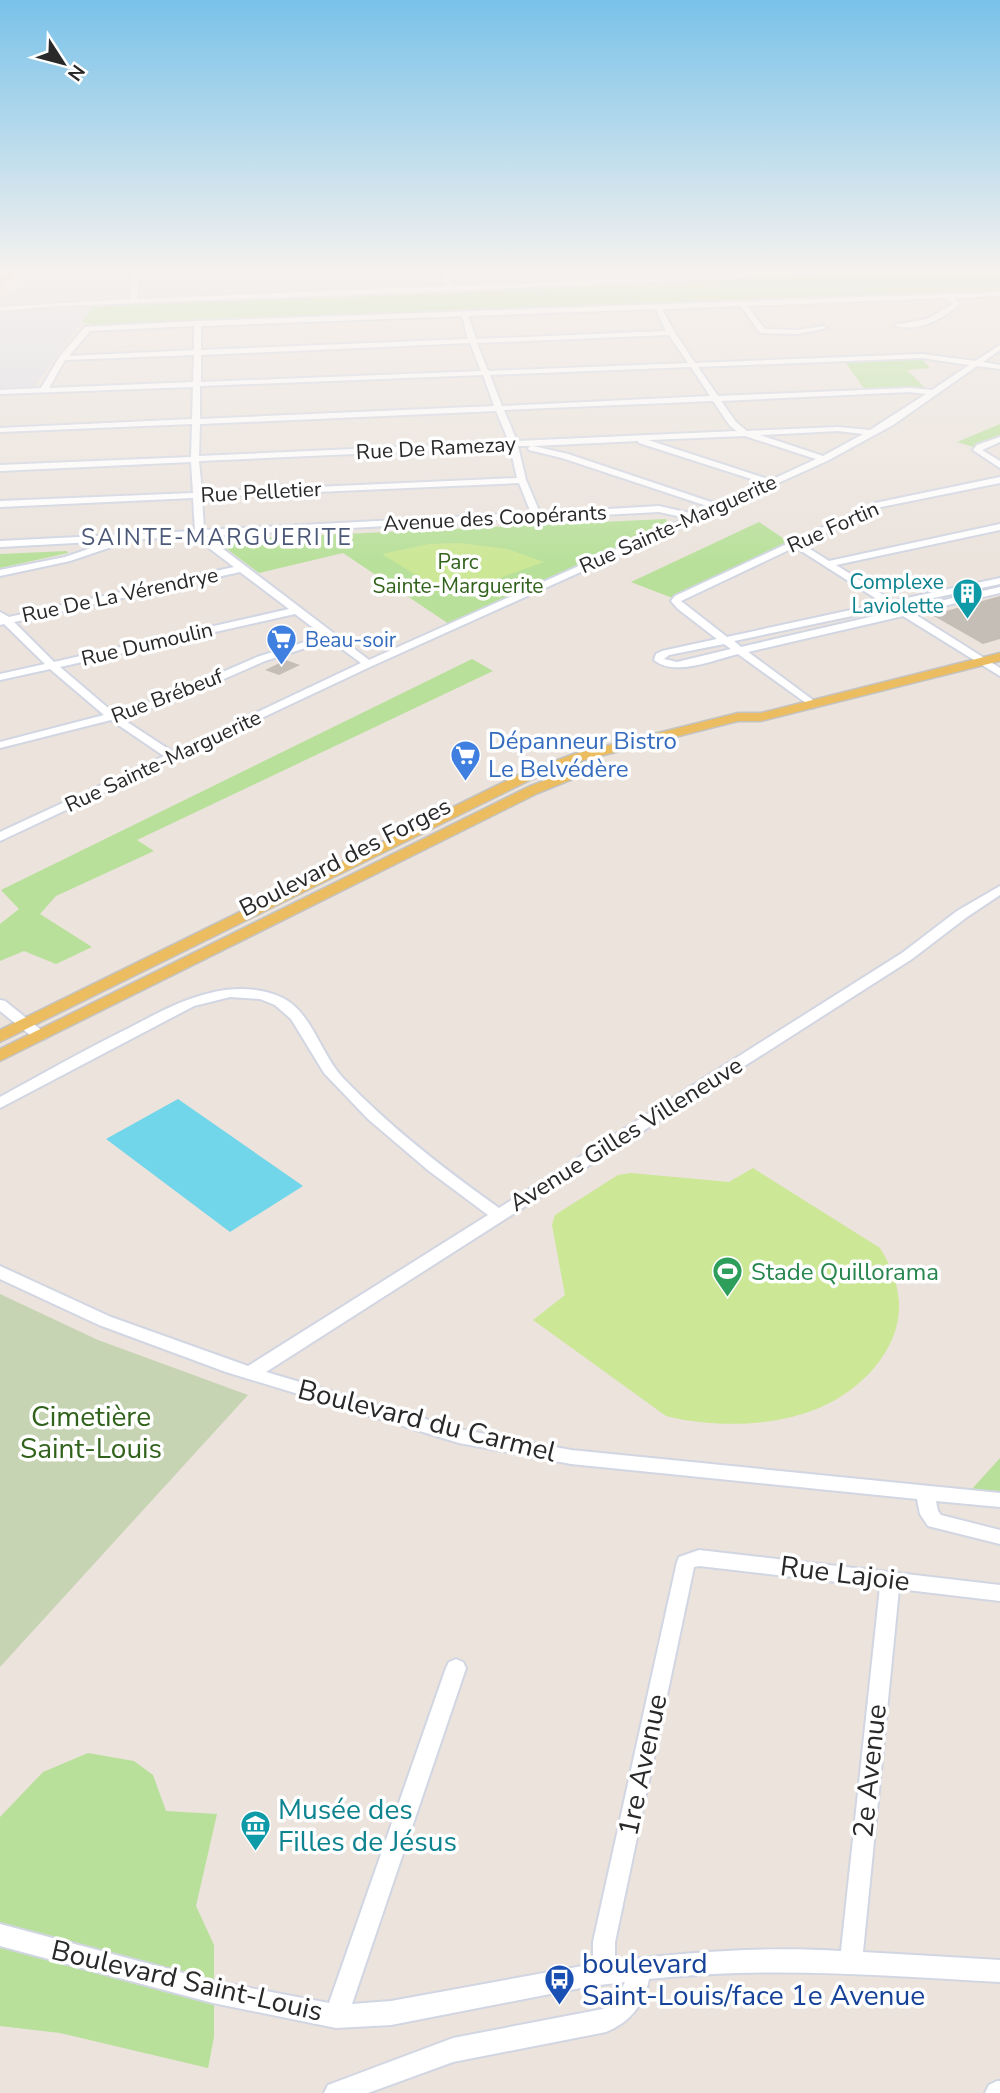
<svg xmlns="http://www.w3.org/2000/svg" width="1000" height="2093" font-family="'Nunito Sans',sans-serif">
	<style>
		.industrial { fill: #dddce4 }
		.green { fill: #b8e09a }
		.cemetery { fill: #c7d4b3 }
		.pitch { fill: #cce796 }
		.water { fill: #72d6ea }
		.building { fill: #c4beb7 }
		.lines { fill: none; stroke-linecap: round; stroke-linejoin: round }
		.minor-casing { stroke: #d1d6e2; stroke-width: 4 }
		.major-casing { stroke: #c3c3c3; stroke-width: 3 }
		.highway-casing { stroke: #c3c3c3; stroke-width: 3 }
		.minor { fill: #fff; fill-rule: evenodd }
		.major { fill: #ebbd60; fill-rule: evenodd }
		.highway { fill: #f88f5a; fill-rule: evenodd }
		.labels { text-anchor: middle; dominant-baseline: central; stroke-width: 7; stroke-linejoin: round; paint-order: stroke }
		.far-street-label { font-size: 21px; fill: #292929; stroke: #fff }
		.far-park-label { font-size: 21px; fill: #32631c; stroke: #fff }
		.far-culture-label { font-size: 21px; fill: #0d838f; stroke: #fff; text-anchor: end }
		.far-shop-label { font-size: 21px; fill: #366cbe; stroke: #fff; text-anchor: start }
		.far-quarter-label { font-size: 23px; letter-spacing: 2px; fill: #4b5878; stroke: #fff }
		.shop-label { font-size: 24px; fill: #366cbe; stroke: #fff; text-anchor: start }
		.street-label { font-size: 24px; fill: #292929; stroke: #fff }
		.leisure-label { font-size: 24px; fill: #27864d; stroke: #fff; text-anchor: start }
		.near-park-label { font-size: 28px; fill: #32631c; stroke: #fff }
		.near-street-label { font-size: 28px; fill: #292929; stroke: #fff }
		.near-culture-label { font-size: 28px; fill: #0d838f; stroke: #fff; text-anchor: start }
		.near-transit-label { font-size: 28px; fill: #164399; stroke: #fff; text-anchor: start }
	</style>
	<rect width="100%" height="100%" fill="#ebe3dc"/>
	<polygon class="industrial" points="61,272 840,272 98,299 34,387 0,388 0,296"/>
	<g class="green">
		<polygon points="845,272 1000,272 1000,294 506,312 484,309 95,325 82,322 94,305"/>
		<polygon points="919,357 930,368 907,370 925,388 865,390 844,360"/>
		<polygon points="1000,424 1000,442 980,449 957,442"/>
		<polygon points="666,519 667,523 452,626 343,553 259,573 215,540"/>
		<polygon points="759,522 793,545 675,599 631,582"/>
		<polygon points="67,551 68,553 0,568 0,554"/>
		<polygon points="472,659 493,671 137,840 154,851 56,896 40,914 92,947 56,964 24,951 0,961 0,924 19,909 1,890"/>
		<polygon points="1000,1458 1000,1491 972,1489"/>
		<polygon points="88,1753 134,1761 153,1775 166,1811 217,1814 196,1906 214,1945 214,2037 208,2068 60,2033 0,2026 0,1817 43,1772"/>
	</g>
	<polygon class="cemetery" points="0,1294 98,1340 248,1395 0,1667"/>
	<g class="pitch">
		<polygon points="459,543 507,549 544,562 456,594 445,593 382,554 429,544"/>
		<path d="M753,1168L880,1248C890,1264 898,1283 899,1303C901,1350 860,1391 819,1408C773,1427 714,1428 666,1416L533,1320L565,1295L552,1225L555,1215L618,1175L631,1173L729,1182Z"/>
	</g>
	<polygon class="water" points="178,1099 303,1186 230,1232 106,1139"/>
	<g class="building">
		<polygon points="1000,596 1000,639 983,644 932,615"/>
		<polygon points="286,660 300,665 279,675 265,670"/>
	</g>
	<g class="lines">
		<defs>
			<g id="minor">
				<polygon points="132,272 138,272 137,299 447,286 443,279 445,272 451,272 449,279 453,286 793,272 847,272 452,291 56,306 0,311 0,307 130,299"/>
				<path d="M1000,292V296L954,298L960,304C944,318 916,334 894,325L927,319L953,304L946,298L747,306L765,329L798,330L823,326L827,328L798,334L760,333L741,306L662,309L675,333L695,363L922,354L975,361L1000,345V350L983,362L1000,365V369L977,366L893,425L827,461L372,666L0,841V832L164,756L111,720L0,748V742L104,715L50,669L0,680V674L45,664L4,624L0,625V612L9,617L234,567L201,542L197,536L124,540L123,543L70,561L0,576V570L65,557L112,541L0,547V541L195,531L193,498L0,507V501L193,493L191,462L0,471V465L191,457L192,424L0,432V428L192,419L193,387L0,394V390L41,388L60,356L85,327L198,321ZM656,309L666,331L476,339L468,316ZM462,316L468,339L201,350V326ZM194,326V350L69,356L90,331ZM669,335L688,363L488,371L477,343ZM470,343L481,371L201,382V355ZM194,355L193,382L49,388L65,360ZM922,358L969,365L932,390L910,388L718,396L698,367ZM691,367L710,396L502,406L490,375ZM483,375L494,406L200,419V386ZM910,392L926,394L870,430L838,427L747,431L736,422L721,401ZM713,401L730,426L737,431L517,441L504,410ZM496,411L509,442L199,456L200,424ZM838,431L863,434L823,456L760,435ZM745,436L816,459L771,480L648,440ZM638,441L639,443L764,483L717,504L568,454L533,446ZM518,446H531L528,448L529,450L562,458L710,507L694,514L659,506L540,513L526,480ZM510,447L517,478L202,492L199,461ZM519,483L531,513L204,530L202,497ZM659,512L686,518L369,660L206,536L533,518L536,524L539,525L544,522L542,518ZM240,572L289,609L54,662L14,622ZM295,614L324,636L257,657L163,698L114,713L60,667ZM330,640L361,663L173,752L121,718L171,702L265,661Z"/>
				<polygon points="1000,437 1000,442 982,450 1000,461 1000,468 973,450 977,445"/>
				<path d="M1000,477V483L881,507L802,544L829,561L1000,524V530L836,565L893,601L1000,578V584L900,605L906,609L1000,587V593L913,613L1000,668V676L903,616L748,652L817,703L818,705L813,708L738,654C713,660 675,677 654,660L656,654L662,651L717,639L678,609L671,601L675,596L875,503ZM795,547L883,603L727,637L681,601ZM890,608L896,611L741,647L734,641ZM724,644L731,649L677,662L664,659L669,655Z"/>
				<path d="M1000,886V895L967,917L912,959L266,1372L459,1429L571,1450L1000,1493V1507L936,1501L938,1511L941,1515L1000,1530V1544L928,1526L920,1514L917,1499L571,1464L459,1443L226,1372L99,1325L0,1279V1266L111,1317L248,1366L488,1215L429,1171L368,1119L324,1073L291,1019L275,1005L260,999L230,997L194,1006L0,1108V1097C42,1074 84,1050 127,1029C154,1015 180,1000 210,993C233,987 261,987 283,998C313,1014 321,1055 343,1078C390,1127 444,1169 499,1208L902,953L957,911Z"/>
				<polygon points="0,1000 5,1001 45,1033 47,1036 45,1039 35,1039 0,1011"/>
				<path d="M699,1550L1000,1585V1601L899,1589L863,1952L1000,1960V1982C883,1975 766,1966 649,1979C644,2005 630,2022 606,2032L453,2062L368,2093H324L328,2085L453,2038L603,2009L617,1998L625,1982L591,1986L391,2025L336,2028L213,2003L0,1946V1924L213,1981L329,2003L446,1668L449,1662L456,1659L463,1662L466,1668L352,2004L391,2001L593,1964V1942L677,1562L679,1557ZM699,1566L880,1587L841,1951C766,1946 690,1952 615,1961V1942L694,1567Z"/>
				<polygon points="997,2081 1000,2081 1000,2093 985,2093 989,2085"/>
			</g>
			<g id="major">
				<polygon points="1000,653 1000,661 761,721 738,721 584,760 532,779 0,1042 0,1030 522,773 574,754 738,713 761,713"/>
				<polygon points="597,760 602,761 602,767 538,793 0,1061 0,1049 528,787"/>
			</g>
			<polygon id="highway" points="7,272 21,272 0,281 0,275"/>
		</defs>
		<use href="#minor" class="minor-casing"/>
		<use href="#major" class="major-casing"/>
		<use href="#highway" class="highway-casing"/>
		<use href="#minor" class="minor"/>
		<use href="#major" class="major"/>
		<use href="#highway" class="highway"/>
	</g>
	<linearGradient id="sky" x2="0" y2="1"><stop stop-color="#79c2e9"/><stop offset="0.48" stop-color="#f6f2ef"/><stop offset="1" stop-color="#f6f2ef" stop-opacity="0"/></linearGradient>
	<rect width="1000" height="565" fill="url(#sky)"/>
	<defs>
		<symbol id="building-pin" viewBox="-11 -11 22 30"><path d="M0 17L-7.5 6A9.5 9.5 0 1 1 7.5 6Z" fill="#0f9aa8" stroke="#fff"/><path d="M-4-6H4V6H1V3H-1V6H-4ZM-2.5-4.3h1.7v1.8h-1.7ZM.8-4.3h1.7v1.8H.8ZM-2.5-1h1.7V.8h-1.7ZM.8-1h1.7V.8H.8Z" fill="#fff"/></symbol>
		<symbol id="supermarket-pin" viewBox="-11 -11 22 30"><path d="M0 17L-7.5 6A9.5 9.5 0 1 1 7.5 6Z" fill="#3f7fe0" stroke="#fff"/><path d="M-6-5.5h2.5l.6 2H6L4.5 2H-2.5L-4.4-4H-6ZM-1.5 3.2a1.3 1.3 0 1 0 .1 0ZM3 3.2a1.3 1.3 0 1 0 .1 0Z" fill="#fff"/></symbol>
		<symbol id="stadium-pin" viewBox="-11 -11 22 30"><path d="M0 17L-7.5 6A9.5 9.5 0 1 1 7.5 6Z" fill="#2e9e5b" stroke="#fff"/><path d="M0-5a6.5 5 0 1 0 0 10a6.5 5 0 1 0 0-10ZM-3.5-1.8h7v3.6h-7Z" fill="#fff"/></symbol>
		<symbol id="museum-pin" viewBox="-11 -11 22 30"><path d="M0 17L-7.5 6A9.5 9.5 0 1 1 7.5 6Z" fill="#0f9aa8" stroke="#fff"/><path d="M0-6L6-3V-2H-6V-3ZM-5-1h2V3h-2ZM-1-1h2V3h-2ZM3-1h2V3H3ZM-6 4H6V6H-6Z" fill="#fff"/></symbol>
		<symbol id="bus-pin" viewBox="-11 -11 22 30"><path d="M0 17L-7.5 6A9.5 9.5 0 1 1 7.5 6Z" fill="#1a4fb4" stroke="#fff"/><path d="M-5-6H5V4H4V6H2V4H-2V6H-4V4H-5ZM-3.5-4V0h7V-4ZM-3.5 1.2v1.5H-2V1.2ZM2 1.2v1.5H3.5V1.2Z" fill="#fff"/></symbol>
	</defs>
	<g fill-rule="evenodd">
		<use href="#building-pin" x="950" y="576" width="35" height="47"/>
		<use href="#supermarket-pin" x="264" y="622" width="35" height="47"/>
		<use href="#supermarket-pin" x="448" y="738" width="35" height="47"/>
		<use href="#stadium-pin" x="710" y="1254" width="35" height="47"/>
		<use href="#museum-pin" x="238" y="1808" width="35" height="47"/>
		<use href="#bus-pin" x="542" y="1962" width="35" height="47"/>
	</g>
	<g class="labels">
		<g class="far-street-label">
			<text transform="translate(436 448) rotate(-3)">Rue De Ramezay</text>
			<text transform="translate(261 492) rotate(-3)">Rue Pelletier</text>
			<text transform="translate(495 518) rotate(-3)">Avenue des Coopérants</text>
			<text transform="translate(678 524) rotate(-24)">Rue Sainte-Marguerite</text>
			<text transform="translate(833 527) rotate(-24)">Rue Fortin</text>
			<text transform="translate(120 595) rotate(-12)">Rue De La Vérendrye</text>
			<text transform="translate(147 644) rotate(-13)">Rue Dumoulin</text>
			<text transform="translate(167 696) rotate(-21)">Rue Brébeuf</text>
			<text transform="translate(163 761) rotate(-25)">Rue Sainte-Marguerite</text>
		</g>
		<g class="far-park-label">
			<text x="458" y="562">Parc<tspan x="458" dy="24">Sainte-Marguerite</tspan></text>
		</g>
		<g class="far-culture-label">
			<text x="944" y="582">Complexe<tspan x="944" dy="24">Laviolette</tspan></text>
		</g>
		<g class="far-shop-label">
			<text x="305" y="640">Beau-soir</text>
		</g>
		<g class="far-quarter-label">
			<text x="217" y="537">SAINTE-MARGUERITE</text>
		</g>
		<g class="shop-label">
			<text x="488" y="741">Dépanneur Bistro<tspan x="488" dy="28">Le Belvédère</tspan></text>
		</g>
		<g class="street-label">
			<text transform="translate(345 857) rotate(-27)">Boulevard des Forges</text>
			<text transform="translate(626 1134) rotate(-32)">Avenue Gilles Villeneuve</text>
		</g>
		<g class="leisure-label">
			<text x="751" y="1272">Stade Quillorama</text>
		</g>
		<g class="near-park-label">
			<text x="91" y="1417">Cimetière<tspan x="91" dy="32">Saint-Louis</tspan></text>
		</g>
		<g class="near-street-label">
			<text transform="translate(427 1421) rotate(14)">Boulevard du Carmel</text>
			<text transform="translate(845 1574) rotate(7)">Rue Lajoie</text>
			<text transform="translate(643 1765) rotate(-78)">1re Avenue</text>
			<text transform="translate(870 1771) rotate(-84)">2e Avenue</text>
			<text transform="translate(187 1981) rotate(13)">Boulevard Saint-Louis</text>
		</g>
		<g class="near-culture-label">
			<text x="278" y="1810">Musée des<tspan x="278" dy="32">Filles de Jésus</tspan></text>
		</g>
		<g class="near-transit-label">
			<text x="582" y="1964">boulevard<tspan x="582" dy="32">Saint-Louis/face 1e Avenue</tspan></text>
		</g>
	</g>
	<g transform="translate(63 63) rotate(126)" stroke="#ffffff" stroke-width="5" paint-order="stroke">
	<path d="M0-5L12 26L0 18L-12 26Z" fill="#292929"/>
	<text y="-10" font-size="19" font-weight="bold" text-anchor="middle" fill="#292929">N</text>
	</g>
</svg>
